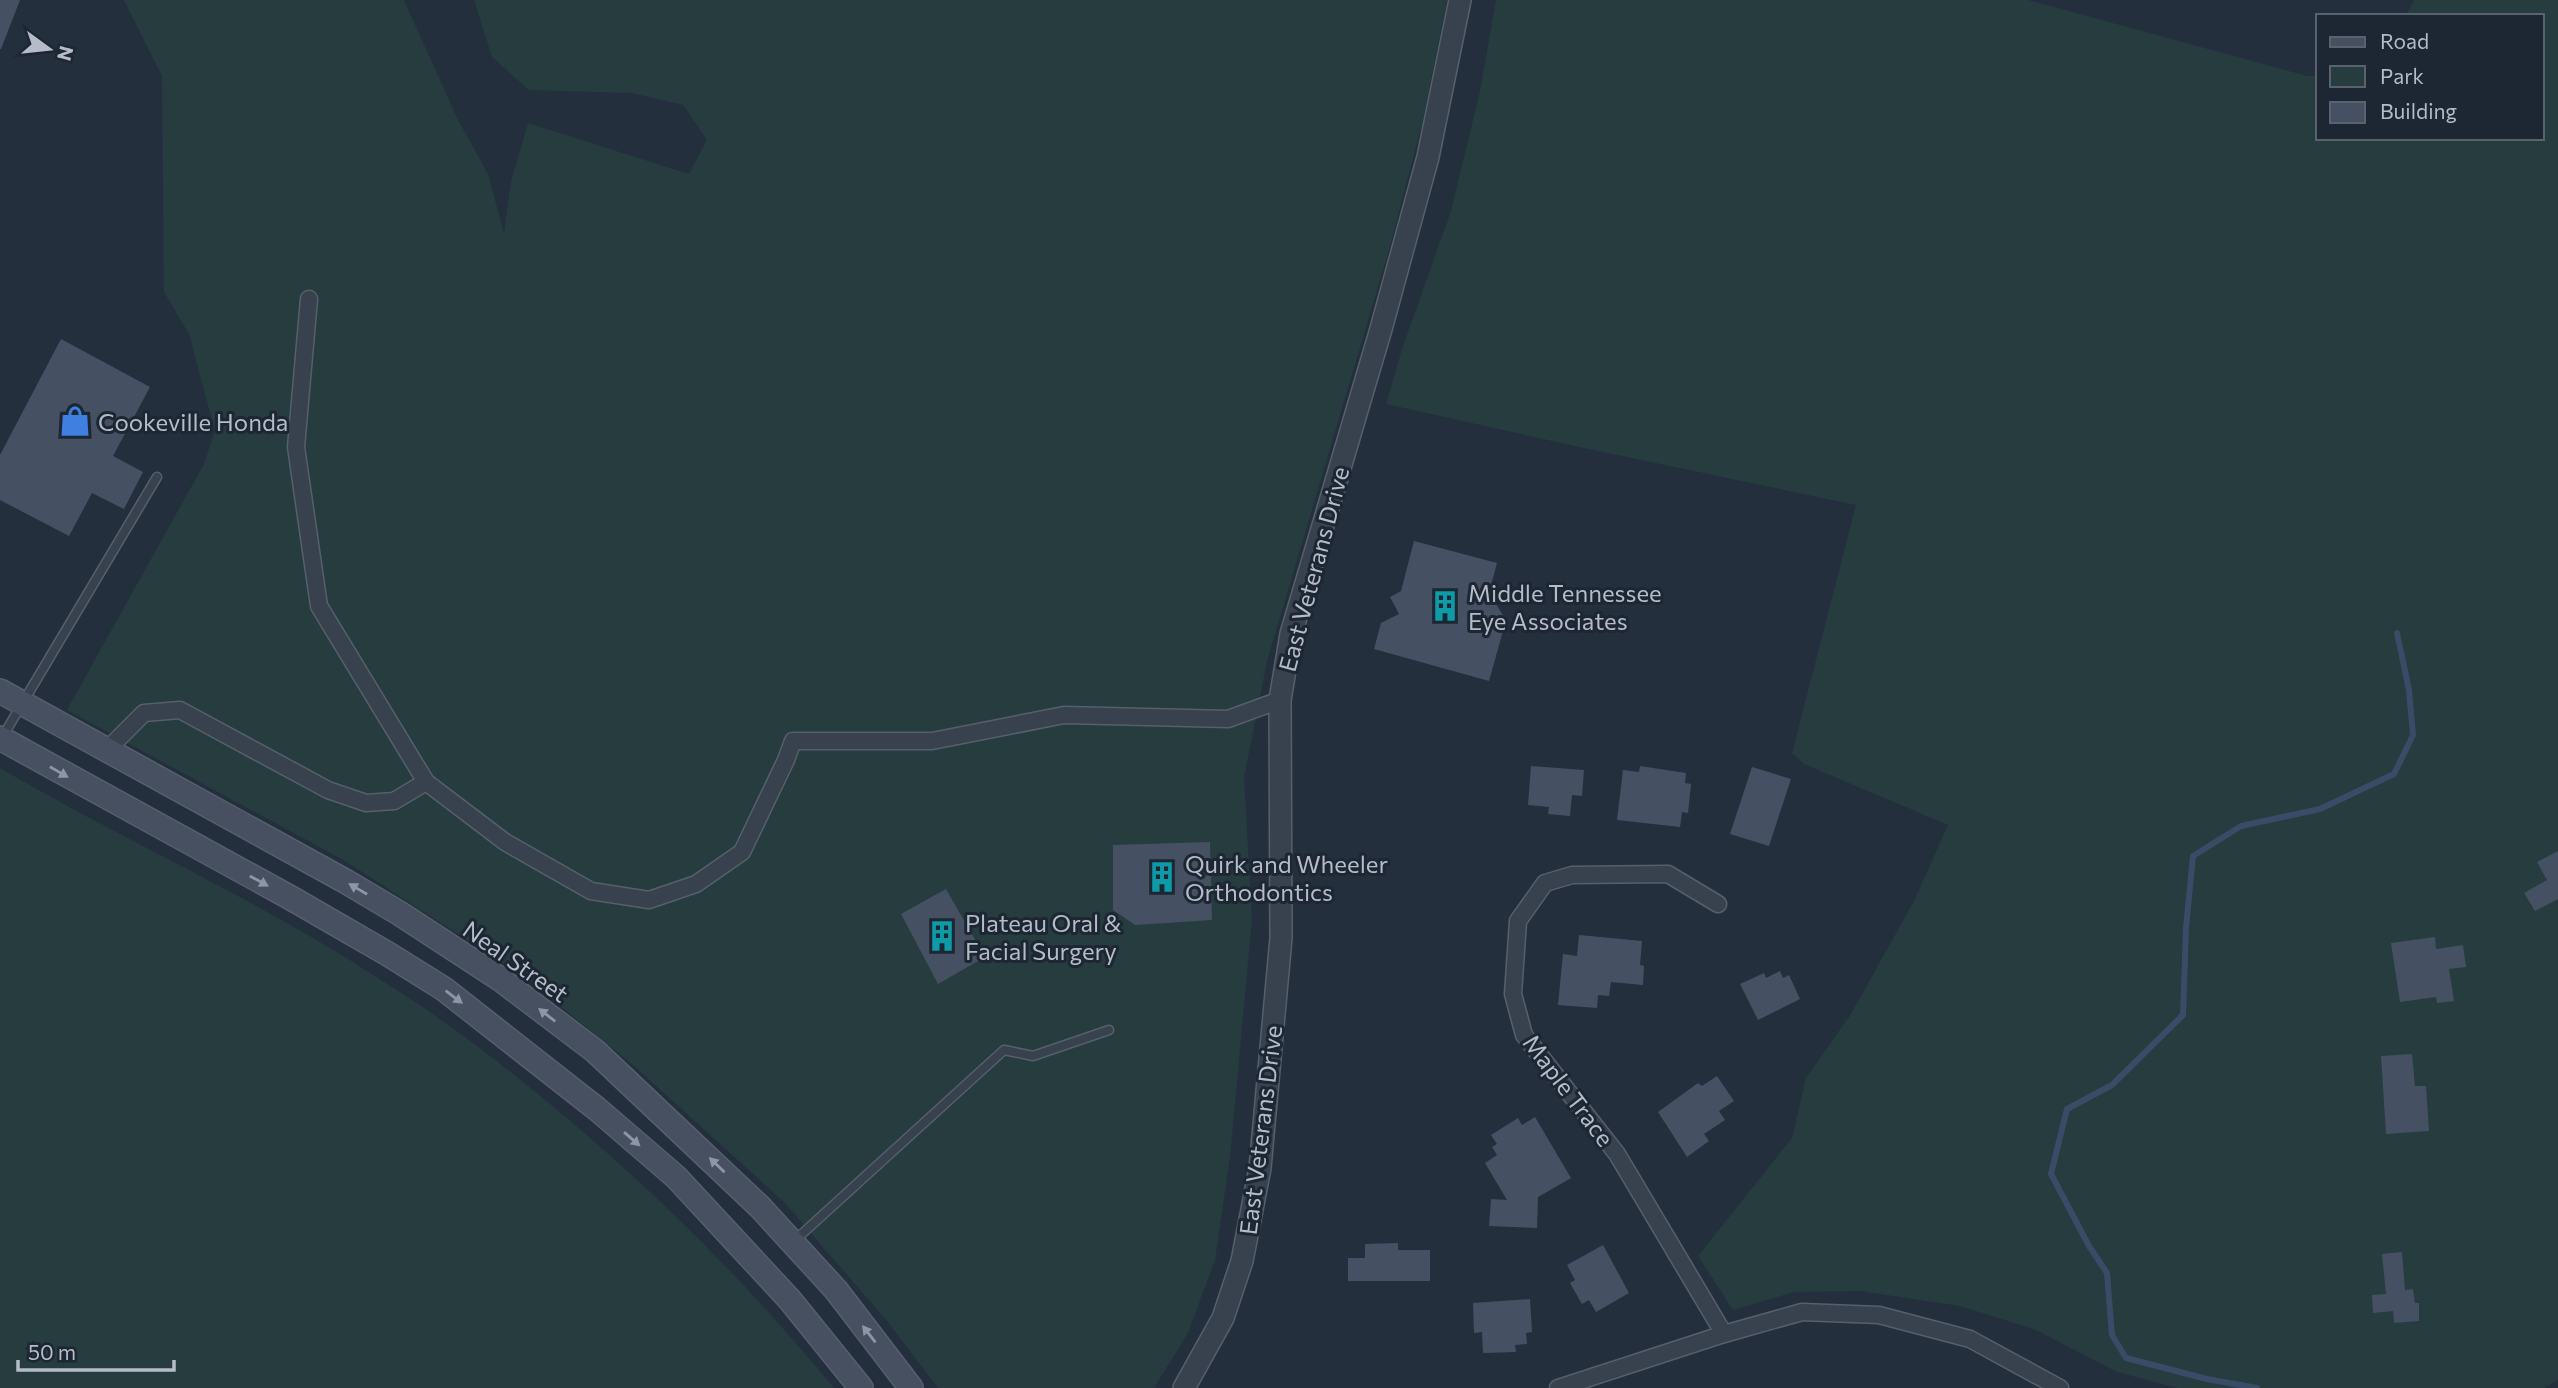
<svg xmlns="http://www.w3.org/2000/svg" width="2558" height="1388" font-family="Commissioner,sans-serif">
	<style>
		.green { fill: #263c3f }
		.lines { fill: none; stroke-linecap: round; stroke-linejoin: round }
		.stream { stroke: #394c67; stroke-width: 6 }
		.building { fill: #455162 }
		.service-casing { stroke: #565f6c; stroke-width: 11 }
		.minor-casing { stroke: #565f6c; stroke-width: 19 }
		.tertiary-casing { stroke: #565f6c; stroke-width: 24 }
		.secondary-casing { stroke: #565f6c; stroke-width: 26 }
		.service { stroke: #38414e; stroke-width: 8 }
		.minor { stroke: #38414e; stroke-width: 16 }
		.tertiary { stroke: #38414e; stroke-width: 21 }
		.secondary { stroke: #465061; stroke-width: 23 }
		.oneway { fill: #8e96a5 }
		.labels { text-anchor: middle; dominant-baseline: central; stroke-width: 6; stroke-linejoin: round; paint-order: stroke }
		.poi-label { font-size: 24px; fill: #b4bcc9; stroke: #1d2633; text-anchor: start }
		.street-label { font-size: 24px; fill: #b4bcc9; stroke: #1d2633 }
	</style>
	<rect width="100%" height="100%" fill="#242f3e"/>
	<g class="green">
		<polygon points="124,0 404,0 457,118 488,174 504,233 511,182 528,123 689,174 707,140 683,105 632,93 529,90 492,57 474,0 1447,0 1423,120 1389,250 1267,661 1244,778 1252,919 1230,1157 1215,1260 1188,1333 1154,1388 938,1388 887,1321 784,1202 633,1065 523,976 345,861 67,710 204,464 215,431 189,334 164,292 162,76"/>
		<polygon points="1496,0 2028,0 2307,76 2318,76 2318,138 2542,138 2542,16 2406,16 2414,0 2558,0 2558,1380 2544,1388 2178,1388 2117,1372 2036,1330 1960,1306 1860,1291 1794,1292 1733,1310 1698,1256 1792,1138 1806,1078 1851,1014 1914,901 1948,825 1804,764 1792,753 1856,505 1584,448 1386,404 1402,349 1451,211 1480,91"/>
		<path d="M0,768C114,835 235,889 348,959C382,981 417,1002 450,1026C592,1130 722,1252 834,1388H0Z"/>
	</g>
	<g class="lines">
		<polyline class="stream" points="2257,1388 2207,1379 2126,1358 2112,1335 2107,1273 2089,1246 2051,1174 2067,1109 2112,1085 2183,1015 2186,928 2193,856 2241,826 2320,809 2394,774 2413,735 2409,690 2397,633"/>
	</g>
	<g class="building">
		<polygon points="0,0 20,0 1,49 0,49"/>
		<polygon points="61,339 150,387 113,456 143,472 124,509 92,493 69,536 0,500 0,455"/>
		<polygon points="1414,541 1497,563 1489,593 1506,620 1489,681 1374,649 1381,623 1399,614 1390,597 1401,591"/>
		<polygon points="1531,766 1584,770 1582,796 1572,795 1570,816 1548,814 1549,807 1528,805"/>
		<polygon points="1640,766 1686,773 1685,783 1691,784 1688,813 1682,812 1680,827 1617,820 1623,770 1639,772"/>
		<polygon points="1752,767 1791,779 1769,846 1730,834"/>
		<polygon points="1210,842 1212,920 1135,925 1113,910 1113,845"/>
		<polygon points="2558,851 2558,899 2535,911 2524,893 2547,880 2537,862"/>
		<polygon points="946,889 985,957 938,984 901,914"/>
		<polygon points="1579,935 1642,941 1640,965 1644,966 1643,985 1611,982 1609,996 1598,995 1597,1008 1558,1005 1563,954 1577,956"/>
		<polygon points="2435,937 2436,949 2463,945 2466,967 2449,969 2454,1001 2437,1003 2436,997 2400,1002 2391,943"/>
		<polygon points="1780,971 1783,978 1789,975 1800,999 1758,1020 1740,984 1764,973 1766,978"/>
		<polygon points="2412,1054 2415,1086 2426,1086 2429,1131 2386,1134 2381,1056"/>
		<polygon points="1717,1076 1734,1101 1719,1111 1725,1120 1704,1134 1709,1141 1687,1157 1658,1112 1698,1083 1702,1086"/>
		<polygon points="1535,1117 1571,1178 1538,1197 1537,1228 1489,1226 1491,1199 1507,1200 1485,1163 1497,1155 1492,1147 1497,1144 1491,1135 1518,1118 1522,1125"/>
		<polygon points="1398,1243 1398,1250 1430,1250 1430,1281 1348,1281 1348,1258 1365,1258 1365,1244"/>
		<polygon points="1603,1245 1629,1293 1596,1312 1589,1300 1582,1304 1570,1283 1575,1280 1567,1265"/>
		<polygon points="2402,1252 2405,1290 2413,1289 2415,1303 2419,1303 2419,1321 2394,1323 2393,1311 2373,1313 2372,1295 2386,1294 2382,1254"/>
		<polygon points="1530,1299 1532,1332 1526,1333 1527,1344 1515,1345 1516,1352 1483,1353 1482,1332 1474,1333 1473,1303"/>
	</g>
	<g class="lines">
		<defs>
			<g id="service">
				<polyline points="3,736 157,477"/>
				<polyline points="793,1242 1004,1050 1033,1056 1109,1030"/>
			</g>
			<g id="minor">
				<polyline points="309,299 296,447 319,606 426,782"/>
				<polyline points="106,751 144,713 180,710 328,790 366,803 394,801 426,782 505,842 591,891 649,900 696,884 742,852 786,760 793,741 932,741 1064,715 1228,719 1280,700"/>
				<polyline points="1718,904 1668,874 1572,875 1545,883 1518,921 1513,994 1524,1035 1617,1154 1724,1334"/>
				<polyline points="1558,1388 1724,1334 1802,1312 1879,1315 1970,1339 2060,1388"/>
			</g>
			<polyline id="tertiary" points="1184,1388 1223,1318 1242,1261 1260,1168 1281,938 1280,700 1291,634 1381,329 1428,157 1460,0"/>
			<g id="secondary">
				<polyline points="0,691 345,881 399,913 500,979 595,1051 760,1207 836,1290 911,1388"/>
				<polyline points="0,738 291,898 388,954 444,989 597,1109 676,1177 790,1300 861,1388"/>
			</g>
		</defs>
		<use href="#service" class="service-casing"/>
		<use href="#minor" class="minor-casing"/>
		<use href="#tertiary" class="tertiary-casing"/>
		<use href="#secondary" class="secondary-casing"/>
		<use href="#service" class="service"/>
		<use href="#minor" class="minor"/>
		<use href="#tertiary" class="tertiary"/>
		<use href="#secondary" class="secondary"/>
	</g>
	<defs><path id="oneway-solid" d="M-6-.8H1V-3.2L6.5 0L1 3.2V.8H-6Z" transform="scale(1.75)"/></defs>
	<g class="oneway">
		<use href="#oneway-solid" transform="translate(59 772) rotate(30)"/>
		<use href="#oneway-solid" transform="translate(259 881) rotate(29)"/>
		<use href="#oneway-solid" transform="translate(358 889) rotate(-150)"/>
		<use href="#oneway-solid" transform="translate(454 997) rotate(37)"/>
		<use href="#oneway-solid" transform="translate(547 1015) rotate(-142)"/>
		<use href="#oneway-solid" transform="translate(632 1139) rotate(41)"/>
		<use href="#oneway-solid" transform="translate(717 1165) rotate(-136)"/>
		<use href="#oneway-solid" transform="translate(869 1334) rotate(-128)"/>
	</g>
	<defs>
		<symbol id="shop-bare" viewBox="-9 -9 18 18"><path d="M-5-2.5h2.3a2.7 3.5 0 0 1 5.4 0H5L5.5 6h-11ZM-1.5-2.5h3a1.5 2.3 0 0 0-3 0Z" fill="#3f7fe0" stroke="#1d2633" stroke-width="2.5" paint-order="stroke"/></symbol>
		<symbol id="building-bare" viewBox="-9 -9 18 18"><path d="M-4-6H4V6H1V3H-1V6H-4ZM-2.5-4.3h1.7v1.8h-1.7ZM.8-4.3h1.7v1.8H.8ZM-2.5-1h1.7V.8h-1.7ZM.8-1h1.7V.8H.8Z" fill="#0f9aa8" stroke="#1d2633" stroke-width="2.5" paint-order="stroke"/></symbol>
	</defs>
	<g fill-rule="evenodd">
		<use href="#shop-bare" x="53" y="399" width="44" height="44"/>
		<use href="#building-bare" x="1423" y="584" width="44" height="44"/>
		<use href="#building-bare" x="1140" y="855" width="44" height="44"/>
		<use href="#building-bare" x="920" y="914" width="44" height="44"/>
	</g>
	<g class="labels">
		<g class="poi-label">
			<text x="98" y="421">Cookeville Honda</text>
			<text x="1468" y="592">Middle Tennessee<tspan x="1468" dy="28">Eye Associates</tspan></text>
			<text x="1185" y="863">Quirk and Wheeler<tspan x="1185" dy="28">Orthodontics</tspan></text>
			<text x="965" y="922">Plateau Oral &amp;<tspan x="965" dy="28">Facial Surgery</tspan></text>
		</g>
		<g class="street-label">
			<text transform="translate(1313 569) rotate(-75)">East Veterans Drive</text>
			<text transform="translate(516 961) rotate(35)">Neal Street</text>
			<text transform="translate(1569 1090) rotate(53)">Maple Trace</text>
			<text transform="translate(1260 1130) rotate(-83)">East Veterans Drive</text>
		</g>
	</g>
	<rect x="2316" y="14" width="228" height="126" fill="#1d2633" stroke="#59626f" stroke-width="2"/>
	<rect x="2330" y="37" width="35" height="10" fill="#465061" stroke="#59626f" stroke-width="2"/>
	<text x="2380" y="49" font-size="21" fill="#b4bcc9">Road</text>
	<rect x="2330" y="66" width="35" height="21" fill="#263c3f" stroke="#59626f" stroke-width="2"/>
	<text x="2380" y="84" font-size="21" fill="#b4bcc9">Park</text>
	<rect x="2330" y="102" width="35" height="21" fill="#455162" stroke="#59626f" stroke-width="2"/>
	<text x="2380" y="119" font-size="21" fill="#b4bcc9">Building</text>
	<g transform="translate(49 49) rotate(105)" stroke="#1d2633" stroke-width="5" paint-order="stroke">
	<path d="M0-5L12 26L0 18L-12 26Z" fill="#b4bcc9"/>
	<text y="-10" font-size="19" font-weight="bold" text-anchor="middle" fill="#b4bcc9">N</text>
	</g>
	<path d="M18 1360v10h156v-10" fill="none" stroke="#b4bcc9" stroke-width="3.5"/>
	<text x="28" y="1360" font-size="21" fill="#b4bcc9" stroke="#1d2633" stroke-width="5" paint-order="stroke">50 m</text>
</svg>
